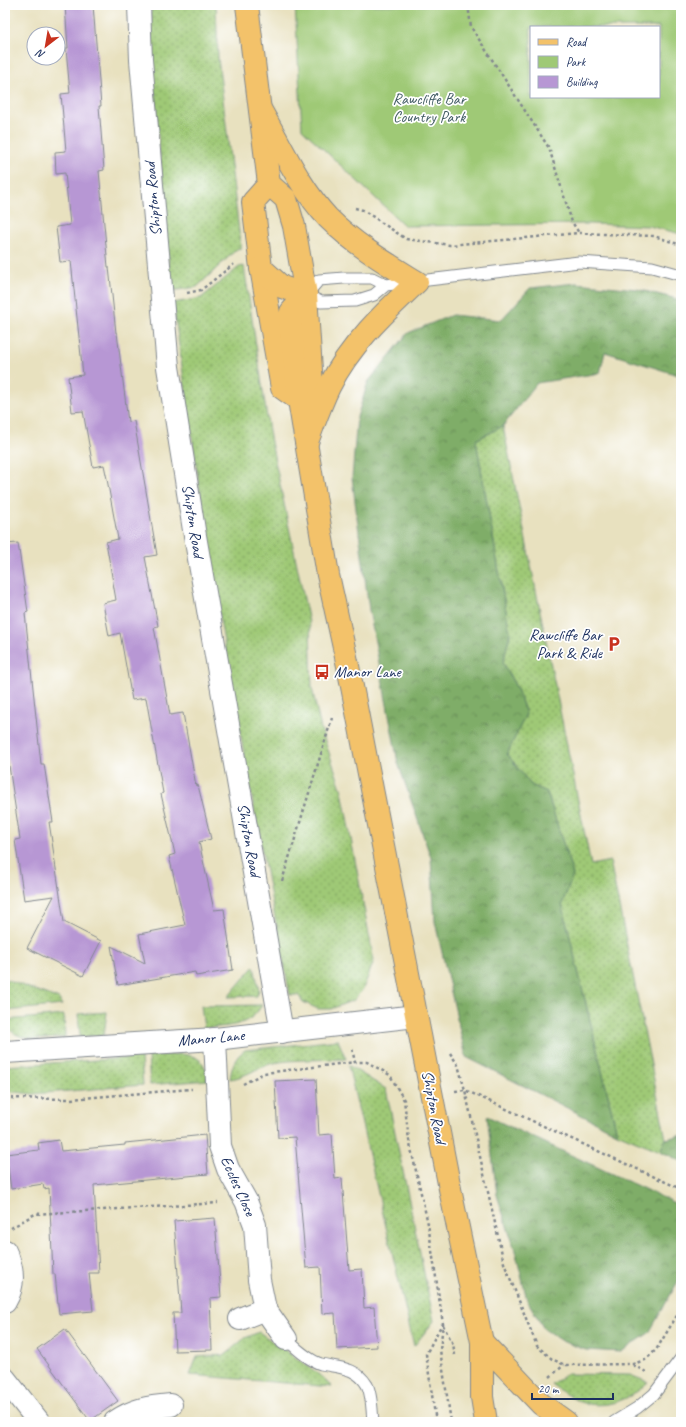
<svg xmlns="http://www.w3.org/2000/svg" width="686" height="1427" font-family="Caveat,sans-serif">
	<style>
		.grass { fill: url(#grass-dots); stroke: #5d7c6a }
		.forest { fill: url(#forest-crowns); stroke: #4d6e62 }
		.park { fill: #9fc976; stroke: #5d7c6a; fill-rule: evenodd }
		.building { fill: #b797d4 }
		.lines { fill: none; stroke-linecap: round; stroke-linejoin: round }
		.lane-casing { stroke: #82888e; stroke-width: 13 }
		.street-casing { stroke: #82888e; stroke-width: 24 }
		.primary-casing { stroke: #82888e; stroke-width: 24 }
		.path { stroke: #82888e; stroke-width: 2.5; stroke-dasharray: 3 3; stroke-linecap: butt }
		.lane { stroke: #fff; stroke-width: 11 }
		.street { stroke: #fff; stroke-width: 22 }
		.primary { stroke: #f3c26a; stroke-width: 22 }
		.labels { text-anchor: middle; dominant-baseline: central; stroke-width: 3.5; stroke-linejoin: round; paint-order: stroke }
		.park-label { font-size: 16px; fill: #435d65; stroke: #fff }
		.street-label { font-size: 16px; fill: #1b2f5e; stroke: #fff }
		.poi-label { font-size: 16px; fill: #1b2f5e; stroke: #fff; text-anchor: end }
	</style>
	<defs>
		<pattern id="grass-dots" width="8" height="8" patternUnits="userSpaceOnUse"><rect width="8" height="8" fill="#9fc976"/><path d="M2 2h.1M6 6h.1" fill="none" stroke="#81a464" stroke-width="1.8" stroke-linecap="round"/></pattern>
		<pattern id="forest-crowns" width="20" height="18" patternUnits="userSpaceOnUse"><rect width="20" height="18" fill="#7fad67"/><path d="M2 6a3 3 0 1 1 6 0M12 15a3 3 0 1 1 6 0" fill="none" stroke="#678d58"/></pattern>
	</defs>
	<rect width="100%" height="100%" fill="#fff"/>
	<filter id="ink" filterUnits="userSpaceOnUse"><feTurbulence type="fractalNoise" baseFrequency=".025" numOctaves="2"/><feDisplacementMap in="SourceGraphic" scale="8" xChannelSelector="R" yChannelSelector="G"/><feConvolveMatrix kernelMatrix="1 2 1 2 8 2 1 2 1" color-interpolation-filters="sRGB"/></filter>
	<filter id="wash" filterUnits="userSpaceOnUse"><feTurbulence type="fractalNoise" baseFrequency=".012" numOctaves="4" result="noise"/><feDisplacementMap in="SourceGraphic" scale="16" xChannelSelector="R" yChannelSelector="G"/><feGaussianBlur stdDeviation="0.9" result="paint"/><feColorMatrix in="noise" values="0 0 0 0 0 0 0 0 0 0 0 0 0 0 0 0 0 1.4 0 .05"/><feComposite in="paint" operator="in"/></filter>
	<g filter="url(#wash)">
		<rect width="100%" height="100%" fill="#e8e1bf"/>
		<g class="grass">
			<polygon points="151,5 216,5 218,58 241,248 237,249 197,287 171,291 152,58"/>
			<polygon points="244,266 270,437 310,627 312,688 321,729 342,791 374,961 363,989 354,1000 331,1009 318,1009 303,1002 298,995 290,995 255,815 211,569 173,303 201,298 239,267"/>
			<polygon points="503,426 591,865 610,861 666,1139 660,1151 617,1133 562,904 573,875 547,792 531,785 507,754 526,714 517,689 503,663 510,634 476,440"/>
			<polygon points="254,966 259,990 257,996 228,997"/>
			<polygon points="5,979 59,999 62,1005 7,1011"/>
			<path d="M262,1005C249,1028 227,1026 204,1028L201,1006Z"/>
			<polygon points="107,1012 104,1035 80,1037 78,1014"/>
			<path d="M64,1015L65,1037C42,1039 21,1044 5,1025V1020Z"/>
			<path d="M338,1040L346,1059C326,1060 293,1059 274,1063C258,1067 246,1077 230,1079C232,1066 234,1058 245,1050Z"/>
			<path d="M180,1054C200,1056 205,1061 208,1080L150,1085L148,1056Z"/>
			<polygon points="141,1057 143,1085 33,1094 5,1091 5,1066"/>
			<polygon points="348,1065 386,1089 434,1321 414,1346"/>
			<polygon points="259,1332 316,1372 332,1387 190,1375 197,1357 224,1355 245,1338"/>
			<path d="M567,1374L630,1375L648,1382C632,1399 607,1409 583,1403C572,1399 561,1391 551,1384Z"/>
		</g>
		<g class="forest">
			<polygon points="576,283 637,289 681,300 681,376 605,352 600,373 537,383 503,426 476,440 510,634 503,663 517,689 526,714 507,754 531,785 547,792 573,875 562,904 617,1133 466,1057 435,922 431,858 398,763 369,610 352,478 357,417 368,382 408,333 452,315 501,320 530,288"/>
			<polygon points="487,1116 681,1206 681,1276 649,1333 621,1352 586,1350 564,1342 544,1329 527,1300 516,1254 497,1195"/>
			<polygon points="681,1135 681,1161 660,1151 666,1139"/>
		</g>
		<path class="park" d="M295,5H681V234L649,226L591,224L405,226L302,129ZM531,27H659V97H531Z"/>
		<g id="blocks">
			<g class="building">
				<polygon points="65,5 93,5 101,106 99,106 104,170 99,171 108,267 109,267 116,333 117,333 128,422 134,421 157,555 145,557 158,626 154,627 170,715 183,713 196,786 198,785 211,839 199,842 214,910 224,909 233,970 196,976 195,972 118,985 111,946 145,963 139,934 185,925 169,856 175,854 161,794 163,793 146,698 132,700 120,633 109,636 103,603 116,600 106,542 118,539 107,479 104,465 93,467 83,411 72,412 68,377 83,375 71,261 60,262 56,227 70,225 65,173 56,174 55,152 66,151 61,94 70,93 66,48 68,48"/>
				<polygon points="18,543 28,612 25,613 41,764 44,764 53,822 49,822 64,922 101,941 83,976 27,948 54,896 24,900 15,840 20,839 5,739 5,544"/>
				<polygon points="316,1079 319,1135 332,1134 335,1179 342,1178 349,1270 362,1269 364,1308 374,1307 377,1347 337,1349 335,1313 322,1314 320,1267 306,1268 295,1137 278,1138 275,1081"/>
				<polygon points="205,1135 208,1174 94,1185 99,1273 89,1273 93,1311 59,1314 55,1274 53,1274 49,1188 44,1189 43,1184 11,1189 6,1154 39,1150 38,1143 59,1140 61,1151 125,1145 125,1143"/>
				<polygon points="215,1218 221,1297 210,1298 212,1350 175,1351 173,1313 181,1313 174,1221"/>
				<polygon points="65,1329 118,1401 90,1421 37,1349"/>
			</g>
		</g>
	</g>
	<g filter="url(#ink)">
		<use href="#blocks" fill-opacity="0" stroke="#82888e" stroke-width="1"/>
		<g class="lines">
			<defs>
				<g id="lane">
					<polyline points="386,285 374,295 355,301 321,302 306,295 319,280 344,278 372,278 386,285 579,262 652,267 681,275"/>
					<path d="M286,1339C296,1348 308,1360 321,1364C340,1368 356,1367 367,1385C372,1394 372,1412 373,1422"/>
					<polyline points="614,1422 637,1408 654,1394 681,1358"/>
				</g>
				<g id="street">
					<polyline points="139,5 141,60 168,367 194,530 282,1032"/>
					<polyline points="215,1039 220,1146 228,1169 246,1201 255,1225 259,1280 265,1309 286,1339"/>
					<polyline points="5,1052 215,1039 416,1016"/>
					<path d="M5,1251C14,1269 15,1285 5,1302"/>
					<polyline points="240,1319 265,1309"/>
					<polyline points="5,1379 39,1422"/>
					<path d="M115,1422C133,1409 149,1407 171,1405"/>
				</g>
				<g id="primary">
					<polyline points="247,5 269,184 286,199 294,226 306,295 312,385 299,400"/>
					<path d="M260,109C281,145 299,187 328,218C354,244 386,263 417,282C384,313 349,346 329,387C320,405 314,424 307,442"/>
					<polyline points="269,184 253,202 261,268 282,388 299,400"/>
					<polyline points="261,268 282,287 306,295"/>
					<polyline points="306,295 291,312 290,321 299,400 328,575 348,666 451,1194 482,1342 482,1397 486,1422"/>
					<polyline points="482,1342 541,1404 566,1422"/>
				</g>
			</defs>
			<use href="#lane" class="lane-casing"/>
			<use href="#street" class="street-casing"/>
			<use href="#primary" class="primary-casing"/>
			<g class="path">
				<polyline points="468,5 471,27 549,148 572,222 579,233"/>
				<polyline points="355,208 363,210 406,239 450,245 579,233 654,236 681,245"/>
				<polyline points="187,293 201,290 234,264"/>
				<polyline points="282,881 332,718"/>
				<polyline points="352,1049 355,1062"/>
				<polyline points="450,1053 458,1065 465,1090 504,1263 537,1346 552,1359 565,1365 633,1364 645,1360 656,1350 681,1309"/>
				<polyline points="243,1084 264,1073 355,1062 367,1062 390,1075 404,1100 409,1140 428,1224 443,1324 440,1350 451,1422"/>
				<polyline points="455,1091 465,1090 681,1189"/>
				<polyline points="5,1098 70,1099 192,1089"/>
				<polyline points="11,1228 35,1214 218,1203"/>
				<polyline points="443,1325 453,1344 455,1355"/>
				<polyline points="633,1365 646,1372"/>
				<polyline points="550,1377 564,1365"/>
				<polyline points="436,1422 426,1354 442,1324"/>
			</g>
			<use href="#lane" class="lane"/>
			<use href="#street" class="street"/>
			<use href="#primary" class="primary"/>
		</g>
	</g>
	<defs>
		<symbol id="parking-bare" viewBox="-9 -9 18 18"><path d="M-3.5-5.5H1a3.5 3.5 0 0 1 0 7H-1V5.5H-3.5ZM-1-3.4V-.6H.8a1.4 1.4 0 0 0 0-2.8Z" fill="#c8321e" stroke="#fff" stroke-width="2.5" paint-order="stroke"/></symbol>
		<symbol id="bus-bare" viewBox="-9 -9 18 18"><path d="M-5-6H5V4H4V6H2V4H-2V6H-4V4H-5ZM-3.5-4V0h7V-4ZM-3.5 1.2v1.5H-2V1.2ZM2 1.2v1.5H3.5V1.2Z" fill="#c8321e" stroke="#fff" stroke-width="2.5" paint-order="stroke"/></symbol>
	</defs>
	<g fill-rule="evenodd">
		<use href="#parking-bare" x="603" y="633" width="22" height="22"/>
		<use href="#bus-bare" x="311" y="661" width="22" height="22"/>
	</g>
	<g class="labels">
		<g class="park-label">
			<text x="429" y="99">Rawcliffe Bar<tspan x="429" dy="18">Country Park</tspan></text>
		</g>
		<g class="street-label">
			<text transform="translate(153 199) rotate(-95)">Shipton Road</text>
			<text transform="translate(193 521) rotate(81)">Shipton Road</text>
			<text transform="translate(249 840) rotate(80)">Shipton Road</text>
			<text transform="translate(211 1038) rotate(-5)">Manor Lane</text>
			<text transform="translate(434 1107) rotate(79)">Shipton Road</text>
			<text transform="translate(238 1186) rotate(66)">Eccles Close</text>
		</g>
		<g class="poi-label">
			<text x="602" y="635">Rawcliffe Bar<tspan x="602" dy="18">Park &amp; Ride</tspan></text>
			<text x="334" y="672" text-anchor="start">Manor Lane</text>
		</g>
	</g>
	<rect width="686" height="1427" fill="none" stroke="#fff" stroke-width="20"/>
	<rect x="530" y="26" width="130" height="72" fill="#ffffff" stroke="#a4acbf"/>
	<rect x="538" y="39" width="20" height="6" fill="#f3c26a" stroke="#a4acbf"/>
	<text x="566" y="46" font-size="12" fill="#1b2f5e">Road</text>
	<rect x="538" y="56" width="20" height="12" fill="#9fc976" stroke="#a4acbf"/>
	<text x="566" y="66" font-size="12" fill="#1b2f5e">Park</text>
	<rect x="538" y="76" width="20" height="12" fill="#b797d4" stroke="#a4acbf"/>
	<text x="566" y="86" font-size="12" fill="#1b2f5e">Building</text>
	<g transform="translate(46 46) rotate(211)"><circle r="19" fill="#ffffff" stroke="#a4acbf"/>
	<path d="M0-3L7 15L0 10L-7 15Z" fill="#c8321e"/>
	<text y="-6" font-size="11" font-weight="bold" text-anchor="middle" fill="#1b2f5e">N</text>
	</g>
	<path d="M532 1393v6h81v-6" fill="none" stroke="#1b2f5e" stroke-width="2"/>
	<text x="538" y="1393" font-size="12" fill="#1b2f5e" stroke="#ffffff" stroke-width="3" paint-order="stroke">20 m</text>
</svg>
